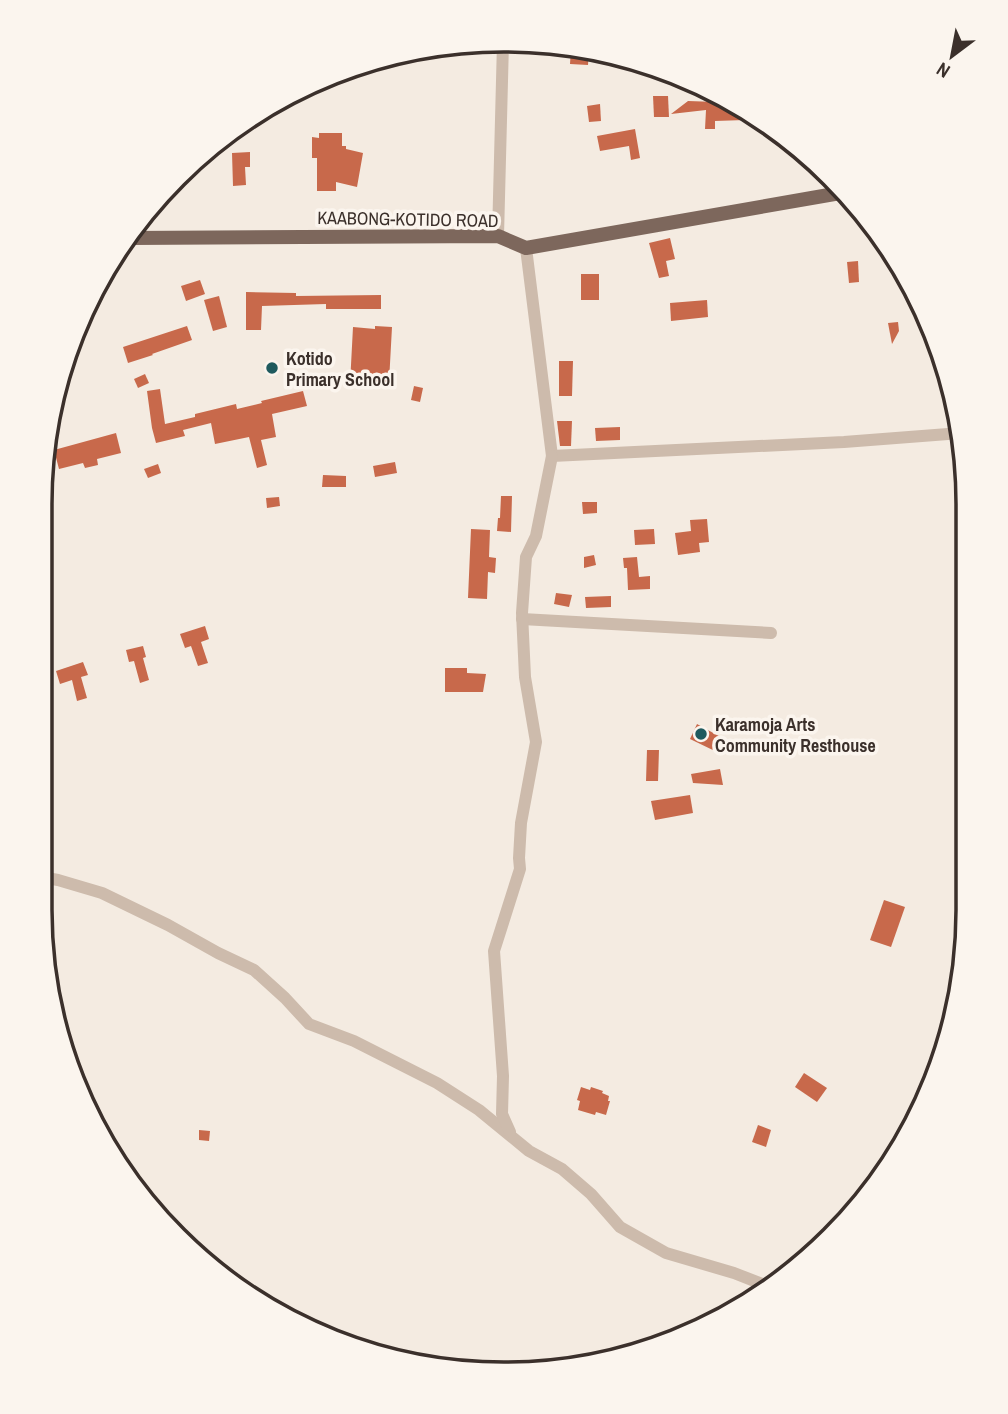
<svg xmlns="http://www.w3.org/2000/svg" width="1008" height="1414" font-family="'Archivo Narrow',sans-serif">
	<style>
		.building { fill: #c8694b }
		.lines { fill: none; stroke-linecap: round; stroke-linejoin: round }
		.minor { stroke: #cdbbac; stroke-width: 12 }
		.major { stroke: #7d675c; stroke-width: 14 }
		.poi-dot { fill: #1f5a5e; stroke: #fbf5ee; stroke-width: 2.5 }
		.labels { text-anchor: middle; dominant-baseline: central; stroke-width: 7; stroke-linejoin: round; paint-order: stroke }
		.street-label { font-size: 18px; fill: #3b302b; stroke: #fbf5ee }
		.poi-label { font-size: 18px; font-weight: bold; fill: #3b302b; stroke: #fbf5ee; text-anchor: start }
		.rim { fill: none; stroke: #3b302b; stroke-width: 3.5 }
	</style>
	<rect width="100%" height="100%" fill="#f4ebe1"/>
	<g class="building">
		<polygon points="571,47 589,50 588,65 570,64"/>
		<polygon points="715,92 745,110 745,120 715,121 715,129 705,129 706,110 671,114 688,101 716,102"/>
		<polygon points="653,96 668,96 669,117 654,117"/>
		<polygon points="600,104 601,121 589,122 587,106"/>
		<polygon points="635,129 640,158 631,160 629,146 600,151 597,136"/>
		<polygon points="319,133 342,133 342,146 346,146 346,149 363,153 357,187 336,182 336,191 317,191 317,158 312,158 312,137 319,138"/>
		<polygon points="250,152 250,167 245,167 246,185 233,186 232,153"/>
		<polygon points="670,238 675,259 666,261 669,276 659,278 649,243"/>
		<polygon points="858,261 859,282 849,283 847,262"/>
		<rect x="581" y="274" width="18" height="26"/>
		<polygon points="200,280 205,294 186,301 181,286"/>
		<polygon points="246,292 296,293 296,296 381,295 381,309 326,309 326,304 262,306 261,330 246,330"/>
		<polygon points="219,296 227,327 213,331 204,300"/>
		<polygon points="707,300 708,317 671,321 670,303"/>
		<polygon points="898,322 899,331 892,344 888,323"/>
		<polygon points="187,326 192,340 152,354 153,355 128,363 123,347"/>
		<polygon points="375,326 392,327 389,382 367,381 367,385 350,384 353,327 375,329"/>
		<polygon points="559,361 573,361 572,396 559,396"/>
		<polygon points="145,374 149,383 138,388 134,379"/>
		<polygon points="414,386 423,388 420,402 411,400"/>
		<polygon points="160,389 165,424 195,417 195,414 236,404 237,409 262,403 261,401 303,391 307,406 272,414 276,437 261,440 267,465 257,468 249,437 215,444 211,423 183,430 185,436 156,443 152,428 147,391"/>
		<polygon points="557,421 572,421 571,446 560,446"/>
		<polygon points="620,427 620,440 596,441 595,428"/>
		<polygon points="116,433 121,453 97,459 98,465 85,468 83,463 59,469 54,450"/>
		<polygon points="395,462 397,473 375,477 373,466"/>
		<polygon points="158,464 161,473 148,478 144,469"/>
		<polygon points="323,475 346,476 346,487 322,487"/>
		<polygon points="501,496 512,496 511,532 497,531 498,518 500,518"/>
		<polygon points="279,497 280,506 267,508 266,498"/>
		<polygon points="582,502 597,502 597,513 583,514"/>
		<polygon points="707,519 709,542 699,543 700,552 678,555 675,533 691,531 690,520"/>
		<polygon points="471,529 490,530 489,557 496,558 495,573 488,572 487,599 468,598"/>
		<polygon points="654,529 655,544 635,545 634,530"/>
		<polygon points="594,555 596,565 584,568 584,557"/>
		<polygon points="637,557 639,577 650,576 650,589 628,590 627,568 624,568 623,558"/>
		<polygon points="556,593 572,595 569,607 554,604"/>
		<polygon points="611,596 611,607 586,608 585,597"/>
		<polygon points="205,626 209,639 201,642 208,663 198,666 191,646 185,648 180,634"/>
		<polygon points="143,646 146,657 143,658 149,680 140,683 134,661 129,662 126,650"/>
		<polygon points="83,662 88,675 81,677 87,698 77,701 72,680 60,684 56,671"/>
		<polygon points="445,668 467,668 467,673 486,674 483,692 445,692"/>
		<polygon points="697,724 726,740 719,753 690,739"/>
		<polygon points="647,750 659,750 658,781 646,781"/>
		<polygon points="720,769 723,785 693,783 691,774"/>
		<polygon points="690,795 693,813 655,820 651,801"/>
		<polygon points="884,900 905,907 891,947 870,940"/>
		<polygon points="804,1073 827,1088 817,1102 795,1087"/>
		<polygon points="581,1087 590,1090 591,1087 603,1091 602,1093 609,1096 608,1101 610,1101 606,1115 596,1112 595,1115 578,1110 580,1101 577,1100"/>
		<polygon points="758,1125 771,1130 766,1147 752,1142"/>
		<polygon points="199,1130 210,1131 209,1141 199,1140"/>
	</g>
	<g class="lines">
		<g class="minor">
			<polyline points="498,236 503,42"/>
			<polyline points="526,248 552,456 844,442 961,433"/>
			<polyline points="522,619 771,633"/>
			<polyline points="41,877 58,880 102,893 168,925 218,953 254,970 285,998 309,1024 354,1041 437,1083 479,1110 529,1151 562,1169 591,1194 620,1227 666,1253 734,1273 767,1286"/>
			<polyline points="510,1132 502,1114 503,1076 494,951 520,869 519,858 521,823 536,742 525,677 522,613 526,557 536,536 552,456"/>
		</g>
		<polyline class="major" points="131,238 498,236 526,248 846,192"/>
	</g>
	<g class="poi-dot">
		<circle cx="272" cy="368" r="7"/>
		<circle cx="701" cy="734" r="7"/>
	</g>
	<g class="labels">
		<g class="street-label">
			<text transform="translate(408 219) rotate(1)">KAABONG-KOTIDO ROAD</text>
		</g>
		<g class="poi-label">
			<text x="286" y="358">Kotido<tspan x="286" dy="21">Primary School</tspan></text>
			<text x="715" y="724">Karamoja Arts<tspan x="715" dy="21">Community Resthouse</tspan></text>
		</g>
	</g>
	<path d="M0 0H1008V1414H0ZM504 52H504A452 452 0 0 1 956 504V910A452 452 0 0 1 504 1362H504A452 452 0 0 1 52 910V504A452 452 0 0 1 504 52Z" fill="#fbf5ee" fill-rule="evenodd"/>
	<path class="rim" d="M504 52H504A452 452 0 0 1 956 504V910A452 452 0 0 1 504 1362H504A452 452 0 0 1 52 910V504A452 452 0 0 1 504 52Z"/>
	<g transform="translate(952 56) rotate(212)" stroke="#fbf5ee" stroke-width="5" paint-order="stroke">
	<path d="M0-5L12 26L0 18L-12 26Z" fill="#3b302b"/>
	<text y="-10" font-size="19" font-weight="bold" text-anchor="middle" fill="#3b302b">N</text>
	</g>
</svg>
